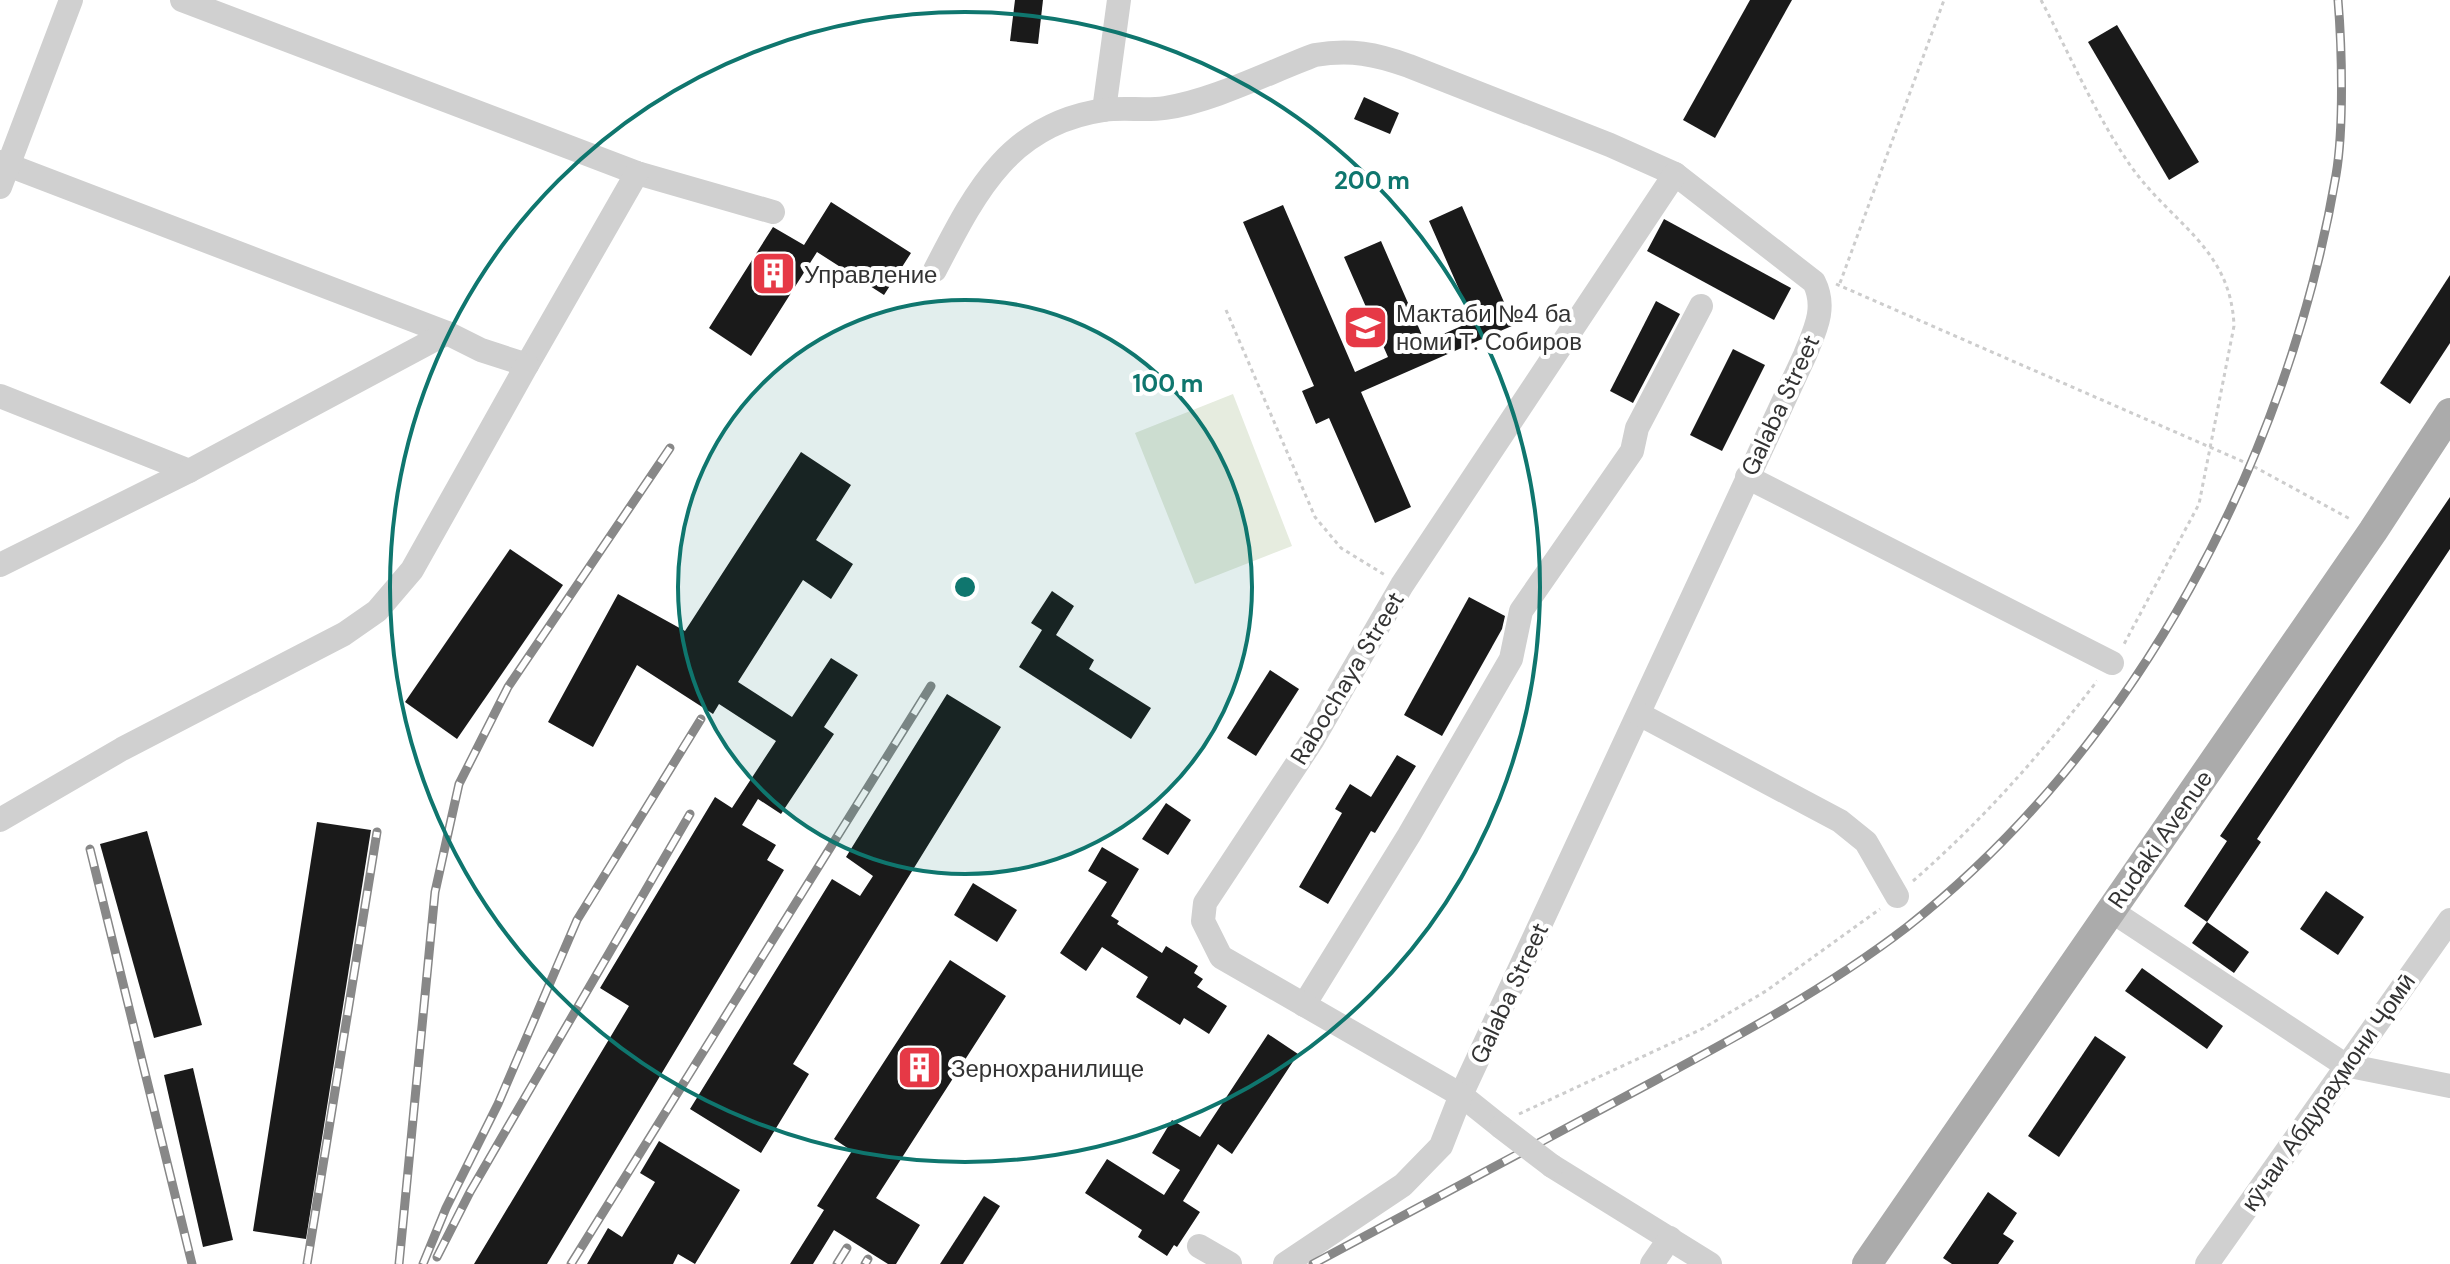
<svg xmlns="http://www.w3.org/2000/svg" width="2450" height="1264" font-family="'DM Sans',sans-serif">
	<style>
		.green { fill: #e6ecdf }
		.building { fill: #1a1a1a }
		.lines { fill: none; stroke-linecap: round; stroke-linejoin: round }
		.path { stroke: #cdcdcd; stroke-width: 3; stroke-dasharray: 4 4; stroke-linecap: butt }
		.minor { stroke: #d0d0d0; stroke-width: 24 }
		.major { stroke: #ababab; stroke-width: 30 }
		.rail-casing { stroke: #888; stroke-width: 9 }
		.rail { stroke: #fff; stroke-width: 6; stroke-dasharray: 18; stroke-linecap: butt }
		.minor-bridge { stroke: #d0d0d0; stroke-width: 24 }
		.ring { fill: none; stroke: #0f766e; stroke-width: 4 }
		.labels { text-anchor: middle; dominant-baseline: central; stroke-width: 8; stroke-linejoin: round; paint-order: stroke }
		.poi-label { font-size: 24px; fill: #333; stroke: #fff; text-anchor: start }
		.street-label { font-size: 24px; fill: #333; stroke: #fff }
		.centre { fill: #0f766e; stroke: #fff; stroke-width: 4 }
		.ring-label { font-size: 24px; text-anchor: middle; font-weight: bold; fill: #0f766e; stroke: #fff; stroke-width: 8; stroke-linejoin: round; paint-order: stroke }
	</style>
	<rect width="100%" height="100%" fill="#fff"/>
	<polygon class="green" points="1233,394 1292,546 1195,584 1135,433"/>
	<g class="building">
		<polygon points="1015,0 1043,0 1038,44 1010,41"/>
		<polygon points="1750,0 1792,0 1715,138 1683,120"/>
		<polygon points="2117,25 2199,162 2169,180 2088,42"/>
		<polygon points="1364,97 1399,113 1390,134 1354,119"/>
		<polygon points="831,202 911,253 884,295 817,252 751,356 709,328 773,227 804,245"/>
		<polygon points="1283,205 1355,372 1388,357 1344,257 1381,241 1425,342 1473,321 1429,221 1462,206 1514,325 1361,392 1411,507 1375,523 1329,418 1316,424 1302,391 1314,386 1243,222"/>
		<polygon points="1664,219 1791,288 1774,320 1647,251"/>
		<polygon points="2450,275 2450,343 2410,404 2380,383"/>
		<polygon points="1656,301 1680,314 1633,403 1610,391"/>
		<polygon points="1733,349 1765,365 1722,451 1690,435"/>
		<polygon points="801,452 851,485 816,540 853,564 831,599 803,580 738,682 792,717 831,658 858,675 824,727 834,734 781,814 758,799 742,825 776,845 767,860 784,870 547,1264 474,1264 629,1006 600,988 715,797 732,808 776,741 719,704 713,714 637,665 593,747 548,722 618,594 685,631"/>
		<polygon points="2450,497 2450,549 2257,839 2261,842 2207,922 2184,906 2227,841 2220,836"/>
		<polygon points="510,549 563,585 457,739 405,702"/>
		<polygon points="1052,591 1074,606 1056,635 1094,660 1089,669 1151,708 1131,739 1019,667 1042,630 1031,623"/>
		<polygon points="1469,597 1505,616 1502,629 1442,736 1404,715"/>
		<polygon points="1270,670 1299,689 1256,756 1227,738"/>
		<polygon points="947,694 1001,727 793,1064 809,1074 761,1153 690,1109 832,879 860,896 873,876 846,857"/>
		<polygon points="1397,755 1416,766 1375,833 1371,831 1328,904 1299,887 1342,813 1335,809 1350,784 1371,797"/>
		<polygon points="1166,803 1191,820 1168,855 1142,839"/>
		<polygon points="317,822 371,830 306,1239 253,1231"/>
		<polygon points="147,831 202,1025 154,1038 100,844"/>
		<polygon points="1102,847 1139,869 1111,916 1119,921 1117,924 1162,953 1166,946 1198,966 1194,973 1203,979 1197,987 1227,1006 1209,1034 1184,1018 1180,1025 1136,997 1148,977 1102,947 1086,971 1060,953 1107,882 1088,871"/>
		<polygon points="973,883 1017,910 997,942 954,915"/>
		<polygon points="2326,891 2364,917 2338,955 2300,929"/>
		<polygon points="2207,922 2249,952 2234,973 2192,943"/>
		<polygon points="950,960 1006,996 876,1198 920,1225 896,1264 888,1264 834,1230 813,1264 790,1264 824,1210 817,1206 852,1151 834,1139"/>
		<polygon points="2142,968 2223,1026 2207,1049 2125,991"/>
		<polygon points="1268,1034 1298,1054 1232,1154 1218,1144 1183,1201 1200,1212 1177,1247 1174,1245 1167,1256 1138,1237 1142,1230 1085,1193 1107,1159 1164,1195 1180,1170 1152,1153 1172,1120 1200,1137"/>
		<polygon points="2095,1036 2126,1057 2059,1157 2028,1136"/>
		<polygon points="193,1068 233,1240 203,1247 164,1075"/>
		<polygon points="659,1141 740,1190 695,1264 678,1254 673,1264 587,1264 608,1228 622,1237 655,1182 640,1173"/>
		<polygon points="1988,1192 2017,1213 2003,1234 2014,1241 1998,1264 1952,1264 1943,1258"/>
		<polygon points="984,1196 1000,1206 963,1264 940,1264"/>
	</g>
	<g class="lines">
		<g class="path">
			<path d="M2041,0C2069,53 2094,112 2128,162C2168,222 2231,246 2234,326L2199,504L2123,646"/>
			<polyline points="1840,283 1944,0"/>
			<polyline points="1836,284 2251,465 2352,520"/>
			<polyline points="1226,310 1315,517 1341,548 1385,575"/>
			<path d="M1913,881C1983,820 2041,754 2097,681"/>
			<polyline points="1519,1114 1702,1029 1766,991 1880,909"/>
		</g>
		<g class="minor">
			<polyline points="182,0 637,173 773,212"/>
			<polyline points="1104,110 1119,0"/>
			<polyline points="0,162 447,333 481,350 527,365 637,173"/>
			<polyline points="0,187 71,0"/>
			<path d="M935,270C975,193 1008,124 1104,110C1124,107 1145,111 1165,108C1213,101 1269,72 1315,55C1350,49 1376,54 1409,66L1610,145L1675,174L1814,282C1827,308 1815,330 1805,355L1461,1095L1501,1127"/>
			<polyline points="0,396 189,471"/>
			<polyline points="1747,477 2112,663"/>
			<polyline points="0,565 189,471 447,333"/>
			<polyline points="1639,714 1840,821 1866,842 1897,896"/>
			<polyline points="0,820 122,749 344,634 377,611 412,570 527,365"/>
			<polyline points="2110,910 2345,1065 2450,1086"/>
			<polyline points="1304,1005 1409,835 1511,659 1521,611 1632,451 1637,428 1701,306"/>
			<polyline points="1552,1166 1710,1264"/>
			<polyline points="1199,1246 1230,1264"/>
			<polyline points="1285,1264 1403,1185 1441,1146 1461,1095 1221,957 1203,921 1205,903 1312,741 1402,585 1675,174"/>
			<polyline points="1652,1264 1670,1238"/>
			<polyline points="2207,1264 2450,920"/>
		</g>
		<polyline class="major" points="1867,1264 2373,531 2450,413"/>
		<defs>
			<g id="rail">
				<polyline points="90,849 192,1264"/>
				<polyline points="437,1257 470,1192 690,814"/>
				<polyline points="307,1264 377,832"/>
				<polyline points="399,1264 435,892 459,784 508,687 670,448"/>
				<polyline points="423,1264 446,1208 498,1104 577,920 701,719"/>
				<polyline points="571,1264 931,686"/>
				<polyline points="837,1264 847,1248"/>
				<polyline points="865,1264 868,1259"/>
				<path d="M1313,1264C1419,1207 1524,1151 1630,1094C1725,1043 1821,993 1907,927C2135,748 2288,458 2336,175C2344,128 2342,48 2338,0"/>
			</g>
		</defs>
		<use href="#rail" class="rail-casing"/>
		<use href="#rail" class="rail"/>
		<polyline class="minor-bridge" points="1501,1127 1552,1166"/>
	</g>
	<circle cx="965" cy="587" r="287" fill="#0f766e" fill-opacity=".12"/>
	<g class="ring">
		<circle cx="965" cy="587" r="287"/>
		<circle cx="965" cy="587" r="575"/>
	</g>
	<defs>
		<symbol id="building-square" viewBox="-11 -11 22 22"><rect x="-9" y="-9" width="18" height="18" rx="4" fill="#e63946" stroke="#fff"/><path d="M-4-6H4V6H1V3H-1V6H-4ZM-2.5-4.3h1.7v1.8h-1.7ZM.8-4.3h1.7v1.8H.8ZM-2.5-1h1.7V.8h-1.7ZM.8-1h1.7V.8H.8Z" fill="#fff"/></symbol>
		<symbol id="school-square" viewBox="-11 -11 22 22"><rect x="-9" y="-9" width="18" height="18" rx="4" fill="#e63946" stroke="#fff"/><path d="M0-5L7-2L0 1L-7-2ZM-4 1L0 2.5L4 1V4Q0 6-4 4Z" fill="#fff"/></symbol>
	</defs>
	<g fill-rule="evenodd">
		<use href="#building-square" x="748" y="248" width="51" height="51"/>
		<use href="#school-square" x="1340" y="302" width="51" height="51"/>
		<use href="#building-square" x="894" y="1042" width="51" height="51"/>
	</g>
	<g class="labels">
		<g class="poi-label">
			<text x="804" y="274">Управление</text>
			<text x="1396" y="313">Мактаби №4 ба<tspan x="1396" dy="28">номи Т. Собиров</tspan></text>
			<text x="951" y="1068">Зернохранилище</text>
		</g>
		<g class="street-label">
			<text transform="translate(1780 405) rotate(-65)">Galaba Street</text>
			<text transform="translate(1347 678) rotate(-59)">Rabochaya Street</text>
			<text transform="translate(2160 839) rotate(-55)">Rudaki Avenue</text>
			<text transform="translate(1509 993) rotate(-65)">Galaba Street</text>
			<text transform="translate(2328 1092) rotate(-55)">кӯчаи Абдураҳмони Ҷомӣ</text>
		</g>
	</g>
	<circle cx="965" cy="587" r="12" class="centre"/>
	<g class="ring-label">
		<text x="1372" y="189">200 m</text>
		<text x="1168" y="392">100 m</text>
	</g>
</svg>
